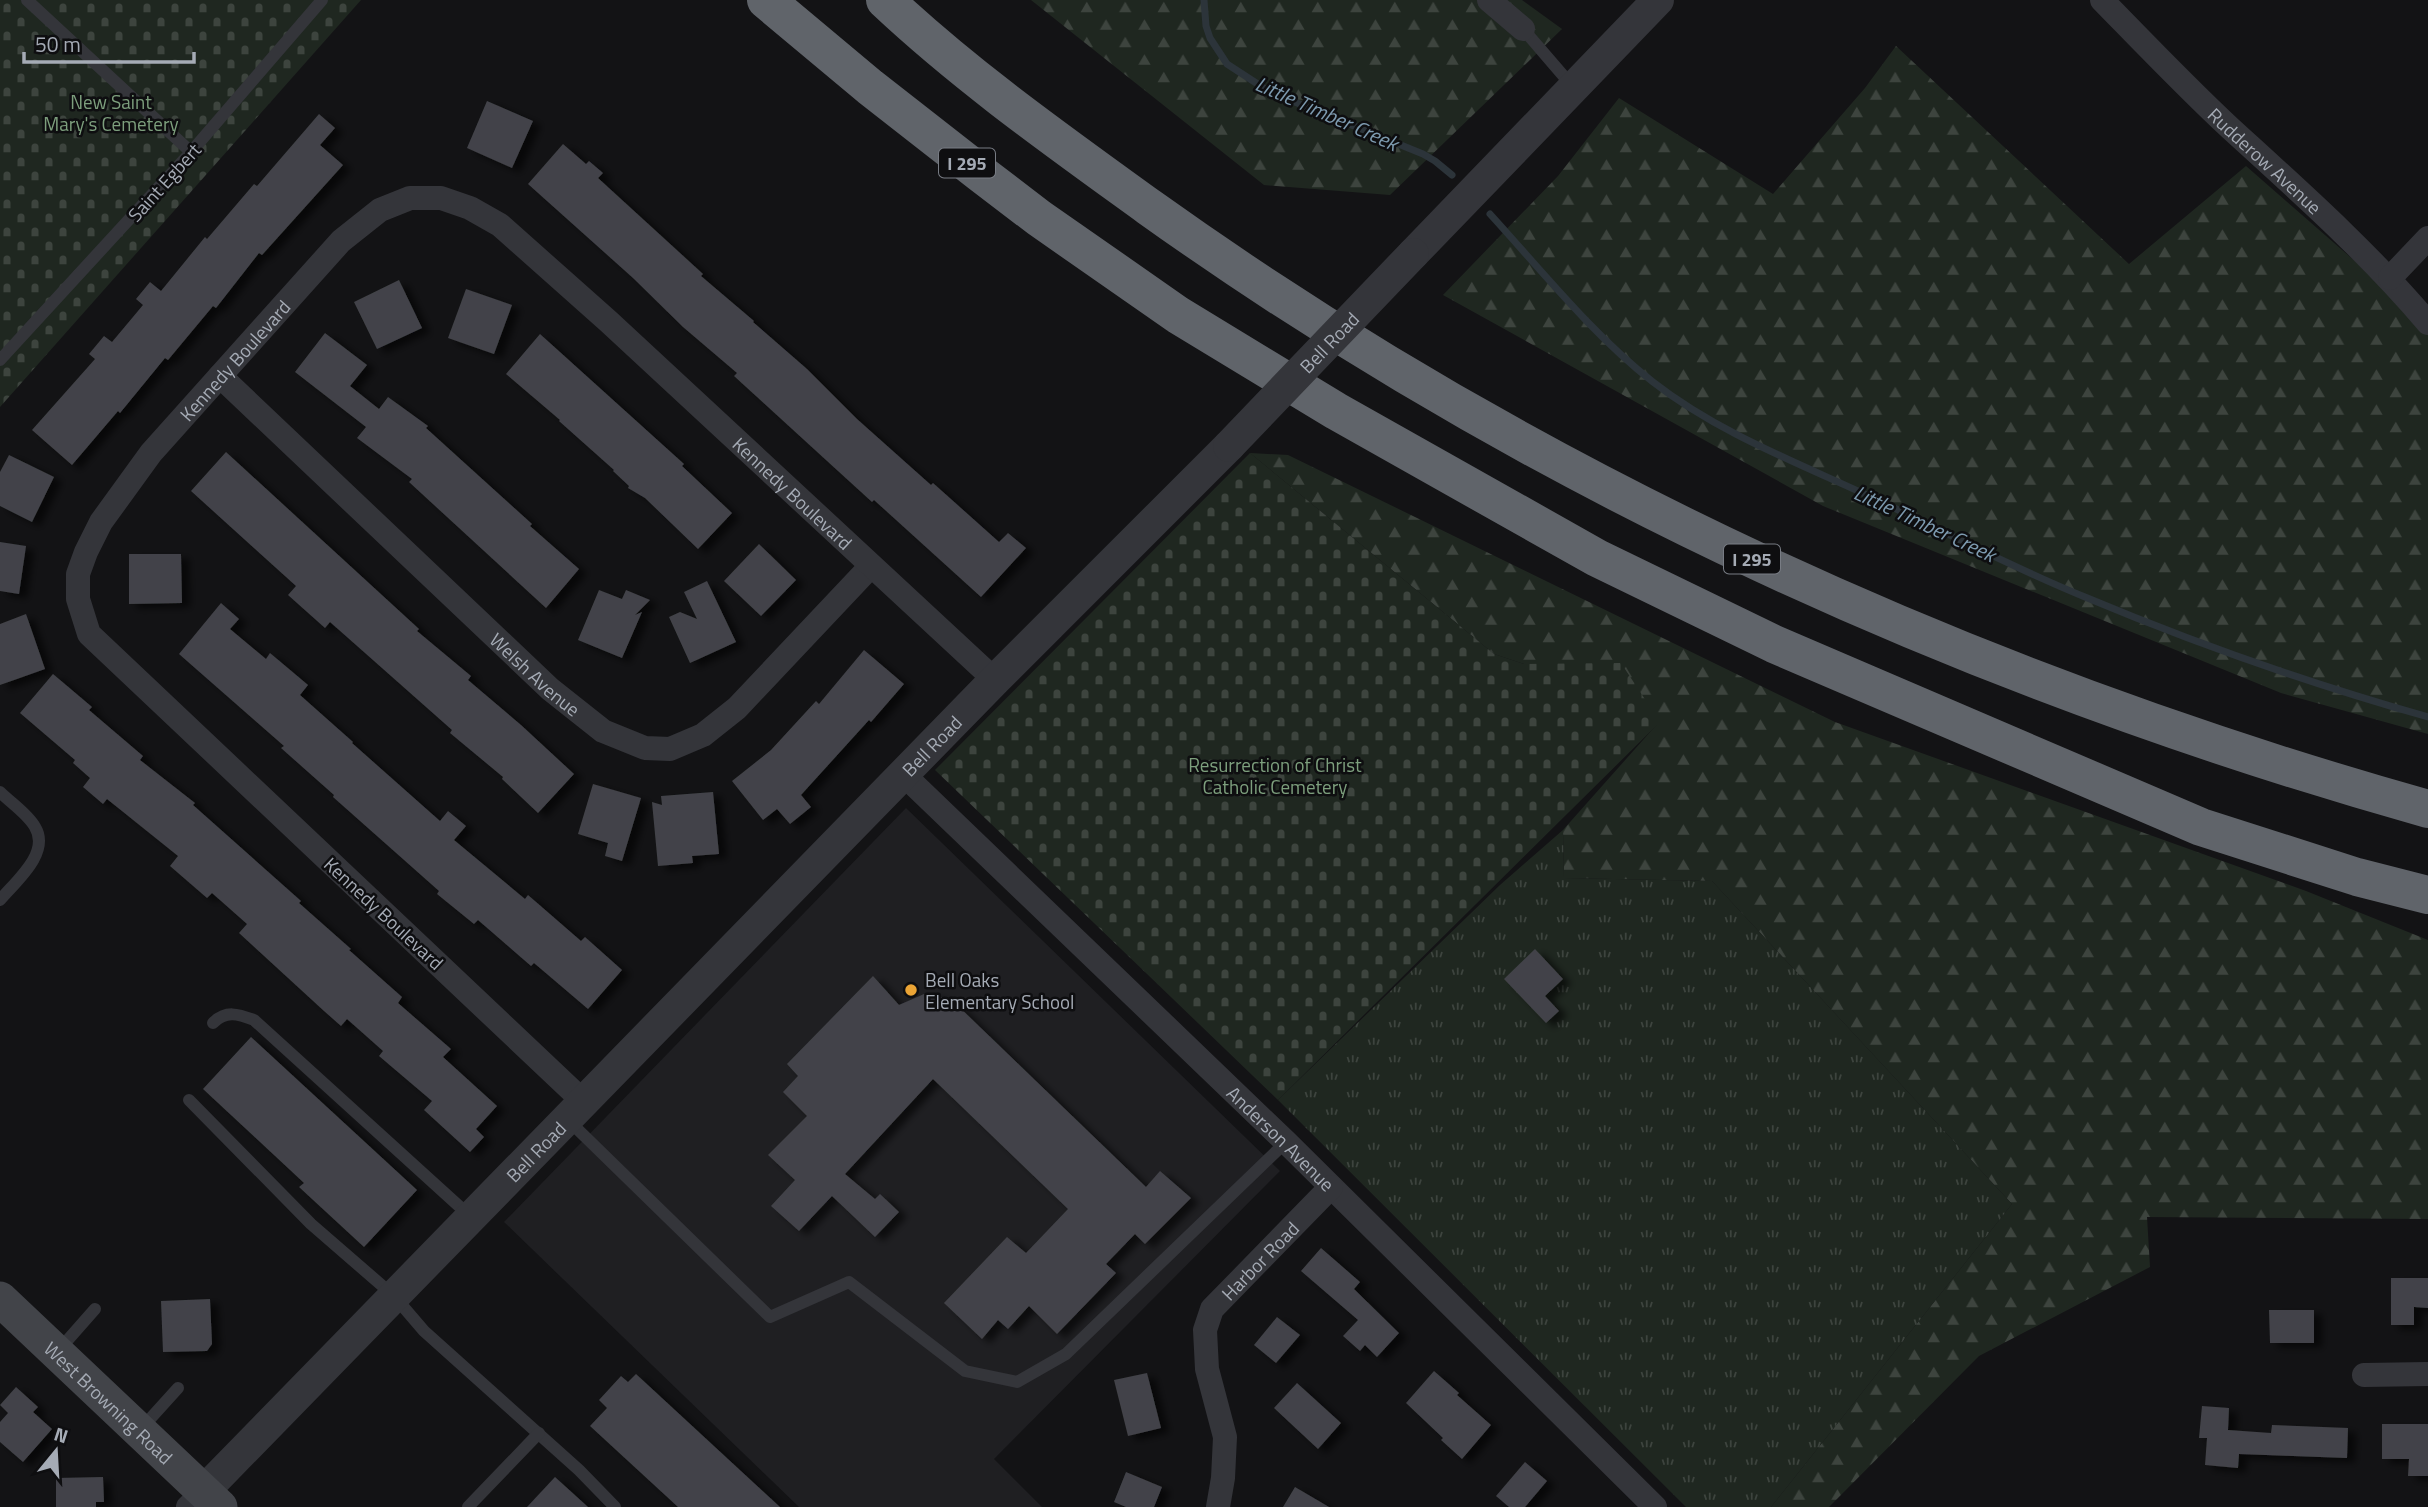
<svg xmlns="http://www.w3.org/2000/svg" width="2428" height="1507" font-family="'Titillium Web',sans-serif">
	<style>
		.built { fill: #1f1f22 }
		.forest { fill: url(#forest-firs) }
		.cemetery { fill: url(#cemetery-stones) }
		.park { fill: url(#park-tufts) }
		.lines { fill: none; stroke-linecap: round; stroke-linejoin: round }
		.stream { stroke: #2c343a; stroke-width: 7 }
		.building { fill: #424348; filter: url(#shadow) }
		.service { stroke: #34353a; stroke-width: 12 }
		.minor { stroke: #34353a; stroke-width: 24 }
		.tertiary { stroke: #34353a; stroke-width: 32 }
		.secondary { stroke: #424449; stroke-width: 35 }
		.motorway { stroke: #60646a; stroke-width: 38 }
		.tertiary-bridge { stroke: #34353a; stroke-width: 32 }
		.poi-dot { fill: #eba435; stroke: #0e0e10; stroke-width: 2.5 }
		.labels { text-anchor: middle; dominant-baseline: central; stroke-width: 5; stroke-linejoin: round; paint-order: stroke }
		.shield { fill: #0e0e10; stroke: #787c84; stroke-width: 2 }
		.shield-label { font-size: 18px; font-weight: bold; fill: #a5abb5 }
		.park-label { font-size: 19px; fill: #7d9f7d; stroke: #0e0e10 }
		.street-label { font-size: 19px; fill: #a5abb5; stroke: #0e0e10 }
		.poi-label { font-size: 19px; fill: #a5abb5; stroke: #0e0e10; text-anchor: start }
		.water-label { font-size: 21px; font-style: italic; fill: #7d9aaf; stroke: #0e0e10 }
	</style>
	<defs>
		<pattern id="forest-firs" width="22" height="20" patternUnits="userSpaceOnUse" patternTransform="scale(1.75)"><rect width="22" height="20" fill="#1f2720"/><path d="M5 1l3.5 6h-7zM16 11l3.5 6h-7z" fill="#3d443e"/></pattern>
		<pattern id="cemetery-stones" width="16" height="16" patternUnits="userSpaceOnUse" patternTransform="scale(1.75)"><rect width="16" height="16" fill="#1f2720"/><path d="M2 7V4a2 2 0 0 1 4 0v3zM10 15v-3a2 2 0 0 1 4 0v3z" fill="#3d443e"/></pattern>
		<pattern id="park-tufts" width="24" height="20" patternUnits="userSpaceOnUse" patternTransform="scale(1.75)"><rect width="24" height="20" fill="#1f2720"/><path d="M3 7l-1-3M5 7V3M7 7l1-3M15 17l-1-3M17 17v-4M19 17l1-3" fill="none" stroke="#3d443e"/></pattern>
		<filter id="shadow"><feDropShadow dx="8" dy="4.5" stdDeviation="3.5" flood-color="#0009"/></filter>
	</defs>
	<rect width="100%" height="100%" fill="#131315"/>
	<polygon class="built" points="906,808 1280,1171 994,1459 1042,1507 799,1507 504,1222"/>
	<g class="forest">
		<polygon points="1031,0 1522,0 1562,29 1390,195 1264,185"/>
		<polygon points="1896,46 2129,264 2246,166 2428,325 2428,734 2281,693 1823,506 1443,295 1558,176 1619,98 1773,194 1865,88"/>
		<polygon points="1250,453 1288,455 1835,722 2306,891 2428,940 2428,1219 2147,1217 2150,1267 1979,1356 1829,1507 1771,1507 2012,1204 1712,881 1564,878 1563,830 1659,722 1621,664 1524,664 1494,654"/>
	</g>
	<g class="cemetery">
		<polygon points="0,0 361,0 0,407"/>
		<polygon points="1250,453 1494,654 1524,664 1621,663 1660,722 1278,1100 935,770"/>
	</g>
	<polygon class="park" points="1563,830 1564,878 1712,881 2012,1204 1771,1507 1686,1507 1278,1100 1500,885"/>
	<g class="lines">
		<g class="stream">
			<polyline points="1204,0 1206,26 1210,38 1227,64 1270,92 1423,154 1435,161 1452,175"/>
			<path d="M1490,214C1542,271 1592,334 1653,382C1722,436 1809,467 1888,505C1953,536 2018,570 2085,597C2197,644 2311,684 2428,717"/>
		</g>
	</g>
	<g class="building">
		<polygon points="487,101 533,121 512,168 467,148"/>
		<polygon points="319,114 335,128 320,145 343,165 262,255 259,253 216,308 213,306 168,360 165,358 120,413 118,411 72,465 32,430 95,359 89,354 104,336 112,342 143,305 136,299 150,282 161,291 205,237 207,239 254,184 257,186"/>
		<polygon points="563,144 586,164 589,161 603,173 598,178 703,274 701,276 754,321 753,322 807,369 857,419 931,485 933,483 999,542 1008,533 1026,548 981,597 874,500 872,502 838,471 734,376 737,373 683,327 633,278 528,184"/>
		<polygon points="399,280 422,328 377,349 354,302"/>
		<polygon points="466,289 512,305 494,354 448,338"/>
		<polygon points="325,333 367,365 350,386 379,409 388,397 428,426 426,428 532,524 530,526 579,569 546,608 409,482 412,479 357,438 366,427 295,372"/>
		<polygon points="540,334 684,464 682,466 732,513 698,549 645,498 628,488 629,486 613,471 614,470 559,421 560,420 506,374"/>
		<polygon points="226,452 419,629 417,631 471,676 468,680 521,725 574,774 538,813 502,779 503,777 450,733 452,730 330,622 325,628 288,595 296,586 191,491"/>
		<polygon points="9,455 54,477 32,522 0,506 0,472"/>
		<polygon points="0,542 26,546 19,594 0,591"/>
		<polygon points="759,544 796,580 761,616 724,581"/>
		<polygon points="129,554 181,554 182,603 129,604"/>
		<polygon points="707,581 736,642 690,663 669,617 680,612 697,619 684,592"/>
		<polygon points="599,590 622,599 626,590 650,600 635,615 642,612 622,658 578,640"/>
		<polygon points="221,603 239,619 230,629 266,659 270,653 308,685 300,695 353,742 352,743 440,821 448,811 466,826 454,840 525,899 528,895 581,941 585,937 622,970 588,1009 534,963 531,966 478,920 474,924 437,894 439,891 333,797 334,795 281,748 284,746 179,654"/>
		<polygon points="26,614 45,669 0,685 0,624"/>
		<polygon points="864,650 904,684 871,722 869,720 801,795 811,807 790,824 777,809 763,820 732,781 771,750 816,701 819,704"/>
		<polygon points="53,674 92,707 89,710 143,756 140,760 195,803 193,805 301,901 299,903 351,949 349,950 402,997 398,1003 451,1049 443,1057 497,1106 476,1129 484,1137 470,1152 424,1110 432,1101 379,1056 383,1051 347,1019 341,1026 324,1011 239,933 247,924 212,893 207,898 170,866 178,856 107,799 103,804 83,787 90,778 73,763 75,760 20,713"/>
		<polygon points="593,784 641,798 622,861 605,856 608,843 578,834"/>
		<polygon points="713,792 719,854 692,856 693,863 658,866 652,802 662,805 661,796"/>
		<polygon points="1535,949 1563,979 1545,996 1559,1011 1546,1023 1504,979"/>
		<polygon points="873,976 899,1005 924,994 934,994 955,1003 1146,1187 1160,1171 1191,1198 1145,1244 1135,1234 1106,1264 1116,1273 1057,1334 1029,1306 1008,1329 998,1320 982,1339 944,1303 1007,1237 1026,1253 1068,1209 933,1079 845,1174 875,1199 880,1194 899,1212 875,1237 832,1196 799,1231 771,1206 795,1180 768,1155 807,1116 783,1092 798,1076 787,1064"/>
		<polygon points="251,1037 417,1190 364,1247 299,1187 304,1183 203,1089"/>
		<polygon points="1321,1248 1360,1282 1354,1289 1399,1333 1377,1357 1365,1345 1360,1351 1343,1336 1358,1320 1301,1271"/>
		<polygon points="2391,1278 2428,1278 2428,1308 2414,1307 2414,1325 2391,1325"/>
		<polygon points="210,1299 212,1344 207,1351 163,1352 161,1301"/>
		<polygon points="2269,1310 2314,1310 2314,1343 2270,1343"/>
		<polygon points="1277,1317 1300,1335 1276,1363 1254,1345"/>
		<polygon points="1434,1371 1459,1393 1457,1395 1491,1425 1462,1459 1441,1440 1443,1438 1406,1403"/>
		<polygon points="1147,1373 1161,1428 1128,1436 1114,1380"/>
		<polygon points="636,1374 780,1507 678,1507 590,1426 607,1408 599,1400 621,1376 628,1382"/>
		<polygon points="1297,1383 1341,1423 1318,1449 1274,1408"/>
		<polygon points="16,1387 38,1407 33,1412 52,1429 23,1462 0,1442 0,1422 8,1413 0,1405"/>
		<polygon points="2202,1406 2229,1408 2228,1430 2271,1433 2272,1425 2348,1428 2347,1458 2239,1454 2238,1468 2205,1465 2207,1438 2199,1438"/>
		<polygon points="2382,1424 2428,1424 2428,1476 2408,1476 2409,1459 2382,1459"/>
		<polygon points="1525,1462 1547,1481 1525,1507 1509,1507 1496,1496"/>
		<polygon points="1126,1472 1162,1487 1154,1507 1126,1507 1114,1502"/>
		<polygon points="103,1477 104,1502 96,1502 96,1507 56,1507 56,1478"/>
		<polygon points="555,1477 588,1507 527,1507"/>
		<polygon points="1295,1487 1329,1507 1283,1507"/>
	</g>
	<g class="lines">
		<g class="service">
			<polyline points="27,0 191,152"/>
			<polyline points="1523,29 1573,87"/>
			<polyline points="0,360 191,152 322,0"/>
			<path d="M0,792C11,803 28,814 35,827C51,853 15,882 0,900"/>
			<path d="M213,1023C226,1010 238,1014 254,1020L471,1217"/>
			<polyline points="189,1100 311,1224 394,1296 424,1331 579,1470 615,1507"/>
			<polyline points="567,1119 770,1317 849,1282 965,1371 1017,1382 1066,1354 1286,1142"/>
			<polyline points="58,1351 95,1309"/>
			<polyline points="140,1430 178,1388"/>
			<polyline points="468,1507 539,1433"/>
		</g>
		<g class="minor">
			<polyline points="1489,0 1523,29"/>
			<path id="s1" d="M2102,0C2144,43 2186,87 2230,128C2299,191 2368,252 2428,323"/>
			<polyline points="2390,278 2428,238"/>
			<path id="s2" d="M220,376L550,689L603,731L645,748L670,749L703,735L737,708L871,566"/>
			<path id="s3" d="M903,774L1286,1142L1655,1507"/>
			<path id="s4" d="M584,1102L89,634L78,599V574L86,552L101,522L151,453L341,241L380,210L410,198H441L470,208L500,225L608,321L995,680"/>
			<polyline points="2364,1375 2428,1374"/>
			<polyline points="188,1507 203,1492"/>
			<path id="s5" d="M1218,1507L1223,1478L1225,1437L1207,1369L1205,1330L1212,1309L1331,1187"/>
		</g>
		<g class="tertiary">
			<polyline points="1413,254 1658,0"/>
			<path id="s6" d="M203,1492L995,680L1229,446"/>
		</g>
		<path class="secondary" id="s7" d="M0,1299L220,1507"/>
		<g class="motorway">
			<polyline points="766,0 870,87 980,173 1039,218 1178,315 1336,411 1597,558 1774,644 2201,827 2357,877 2428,895"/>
			<path d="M885,0C967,77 1058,141 1149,207C1535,483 1972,681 2428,809"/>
		</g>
		<path class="tertiary-bridge" id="s8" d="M1229,446L1413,254"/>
	</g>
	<circle class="poi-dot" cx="911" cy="990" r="7"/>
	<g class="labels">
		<g class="shield">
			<rect x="939" y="148.5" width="56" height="29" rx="5"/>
			<rect x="1724" y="544.5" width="56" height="29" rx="5"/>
		</g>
		<g class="shield-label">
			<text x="967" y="163">I 295</text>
			<text x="1752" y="559">I 295</text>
		</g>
		<g class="park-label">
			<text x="111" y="101">New Saint<tspan x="111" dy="22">Mary's Cemetery</tspan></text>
			<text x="1275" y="764">Resurrection of Christ<tspan x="1275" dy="22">Catholic Cemetery</tspan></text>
		</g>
		<g class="street-label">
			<text stroke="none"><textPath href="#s1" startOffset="229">Rudderow Avenue</textPath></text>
			<text transform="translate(164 182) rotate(-48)">Saint Egbert</text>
			<text stroke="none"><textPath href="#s8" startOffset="144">Bell Road</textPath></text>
			<text stroke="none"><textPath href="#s4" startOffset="1010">Kennedy Boulevard</textPath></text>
			<text stroke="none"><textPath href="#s4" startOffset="1745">Kennedy Boulevard</textPath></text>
			<text stroke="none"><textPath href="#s2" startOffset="434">Welsh Avenue</textPath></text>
			<text stroke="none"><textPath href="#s6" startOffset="1043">Bell Road</textPath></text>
			<text transform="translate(384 913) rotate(43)">Kennedy Boulevard</text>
			<text stroke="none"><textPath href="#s3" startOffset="525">Anderson Avenue</textPath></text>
			<text stroke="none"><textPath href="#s6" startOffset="476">Bell Road</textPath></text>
			<text stroke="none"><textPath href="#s5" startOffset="270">Harbor Road</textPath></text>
			<text stroke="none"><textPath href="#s7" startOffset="150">West Browning Road</textPath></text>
		</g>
		<g class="poi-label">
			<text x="925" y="979">Bell Oaks<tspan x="925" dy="22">Elementary School</tspan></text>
		</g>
		<g class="water-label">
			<text transform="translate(1327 113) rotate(24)">Little Timber Creek</text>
			<text transform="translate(1925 523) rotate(25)">Little Timber Creek</text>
		</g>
	</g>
	<g transform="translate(56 1451) rotate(18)" stroke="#0e0e10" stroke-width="5" paint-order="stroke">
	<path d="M0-5L12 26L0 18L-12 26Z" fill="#a5abb5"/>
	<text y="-10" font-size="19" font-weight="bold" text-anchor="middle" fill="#a5abb5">N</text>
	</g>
	<path d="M24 52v10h170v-10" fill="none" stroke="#a5abb5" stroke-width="3.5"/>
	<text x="35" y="52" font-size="21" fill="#a5abb5" stroke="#0e0e10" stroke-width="5" paint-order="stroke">50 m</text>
</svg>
